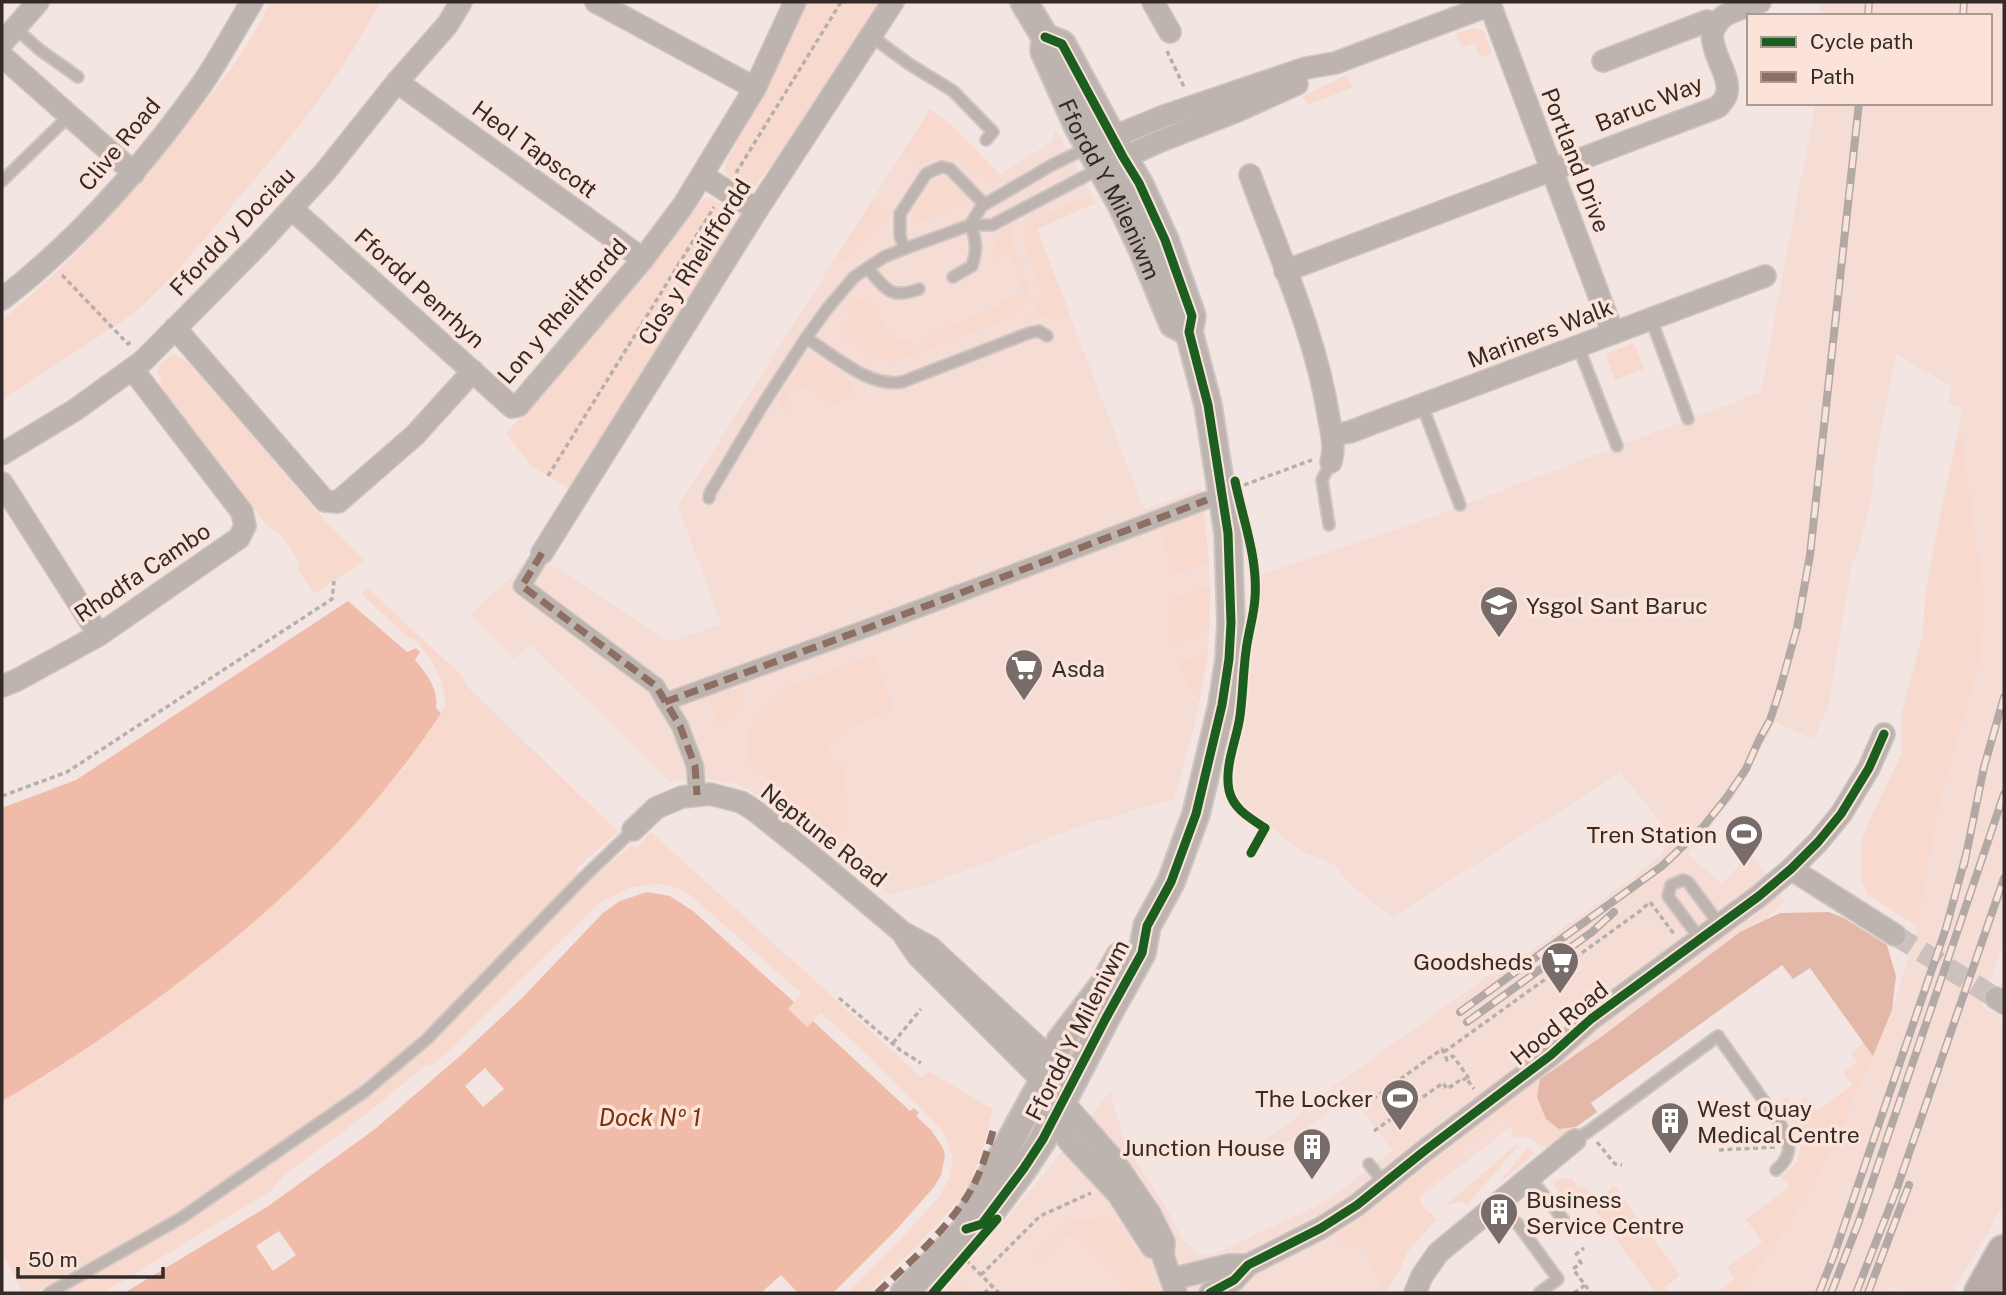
<svg xmlns="http://www.w3.org/2000/svg" width="2006" height="1295" font-family="'Public Sans',sans-serif">
	<style>
		.built { fill: #f5ddd5 }
		.green { fill: #f7d9ce }
		.forest { fill: #e4b8a9 }
		.water { fill: #f0bba8 }
		.pier { fill: #f3e6e2 }
		.lines { fill: none; stroke-linecap: round; stroke-linejoin: round }
		.minor-tunnel { stroke: #cdc1bd; stroke-width: 21; stroke-dasharray: 21 10; stroke-linecap: butt }
		.service-casing { stroke: #cfc5c2; stroke-width: 14 }
		.pedestrian-casing { stroke: #cfc5c2; stroke-width: 19 }
		.minor-casing { stroke: #cfc5c2; stroke-width: 24 }
		.tertiary-casing { stroke: #cfc5c2; stroke-width: 30 }
		.primary-casing { stroke: #cfc5c2; stroke-width: 37 }
		.path { stroke: #b8afab; stroke-width: 3.5; stroke-dasharray: 5 3.5; stroke-linecap: butt }
		.service { stroke: #bdb3af; stroke-width: 10 }
		.pedestrian { stroke: #bdb3af; stroke-width: 16 }
		.minor { stroke: #bdb3af; stroke-width: 21 }
		.tertiary { stroke: #bdb3af; stroke-width: 26 }
		.primary { stroke: #b8aaa6; stroke-width: 33 }
		.rail-casing { stroke: #b2a9a6; stroke-width: 8 }
		.rail { stroke: #fbe3da; stroke-width: 5; stroke-dasharray: 16; stroke-linecap: butt }
		.quiet { stroke: #8d6e63; stroke-width: 7; stroke-dasharray: 14 7; stroke-linecap: butt }
		.cycleway-casing { stroke: #fbe3da; stroke-width: 13 }
		.cycleway { stroke: #1b5e20; stroke-width: 9 }
		.labels { text-anchor: middle; dominant-baseline: central; stroke-width: 7; stroke-linejoin: round; paint-order: stroke }
		.street-label { font-size: 23px; fill: #342b28; stroke: #fbe3da }
		.poi-label { font-size: 23px; fill: #342b28; stroke: #fbe3da; text-anchor: start }
		.water-label { font-size: 24px; font-style: italic; fill: #7e2e08; stroke: #fbe3da }
	</style>
	<rect width="100%" height="100%" fill="#f3e6e2"/>
	<g class="built">
		<polygon points="1824,2 2004,2 2004,942 1982,1006 2004,1020 2004,1204 1952,1293 1904,1293 1891,1286 1887,1293 1740,1293 1760,1269 1784,1234 1812,1183 1855,1100 1892,1010 1915,936 1941,794 1985,603 1960,423 1963,407 1948,404 1951,387 1896,354 1874,468 1873,491 1859,549 1851,568 1829,704 1814,740 1775,722 1735,797 1688,854 1722,884 1749,854 1761,866 1785,902 1690,989 1389,1221 1390,1293 941,1293 1002,1225 1111,1091 1114,1107 1127,1146 1167,1209 1182,1239 1197,1252 1205,1255 1216,1253 1325,1202 1392,1151 1352,1095 1261,1161 1252,1149 1301,1114 1302,1109 1500,967 1504,970 1628,881 1661,854 1671,835 1620,773 1393,917 1352,887 1333,864 1301,851 1246,809 1236,795 1234,771 1246,706 1251,656 1261,598 1260,575 1402,528 1761,392 1801,176 1803,173 1815,103 1990,103 1990,16 1819,16 1821,6"/>
		<polygon points="930,109 951,125 1000,175 1051,142 1056,130 1101,210 1094,203 1037,229 1144,509 1201,488 1209,564 1209,629 1208,651 1195,725 1174,799 1148,807 1145,806 1106,820 1097,820 927,885 889,895 829,846 749,790 736,784 709,779 687,779 670,782 531,645 514,659 470,614 516,573 531,552 671,642 721,624 678,506"/>
	</g>
	<g class="green">
		<path d="M271,2H380C344,75 290,138 237,200C205,239 172,280 133,314L2,400V320C69,266 126,201 179,134C197,111 216,90 233,66C247,46 259,24 271,2Z"/>
		<path d="M806,2H882L774,172L768,168L754,187L747,188L727,175C721,164 731,154 737,143L731,140Z"/>
		<polygon points="1473,28 1483,30 1492,53 1480,57 1474,43 1461,47 1456,34"/>
		<polygon points="1347,75 1352,88 1307,105 1303,96"/>
		<path d="M930,109L951,125L1000,175L993,179L983,178L958,156L953,162C940,157 932,159 920,166L902,154Z"/>
		<path d="M942,178C952,181 965,191 966,201L962,205L920,222H916C914,220 912,219 912,217C909,210 928,187 933,180Z"/>
		<path d="M706,198H710L732,212L735,219L731,227L736,230L571,490L531,466L506,433C572,363 631,289 688,210L693,213L702,200Z"/>
		<path d="M1077,200L1095,203L1037,229L1070,315L1053,321L1050,314L1026,323C1028,319 1033,314 1036,309C1049,281 1024,258 1023,231L1031,221Z"/>
		<polygon points="871,204 886,213 887,218 863,244 844,261 837,256"/>
		<path d="M1020,217C990,247 1054,286 1013,317L891,363L876,358L839,334V329L850,315L845,311L852,300L864,298C884,309 883,348 912,340L916,350L926,347L924,341L934,337L932,332L1001,306L1000,302L1024,293L1012,256L1008,257L1007,255L995,259L992,256C998,234 999,227 1020,217Z"/>
		<polygon points="1634,343 1644,369 1615,380 1605,354"/>
		<path d="M173,354L188,362L328,524L364,561L314,594L297,568L301,565C293,552 283,532 268,527L157,385L162,381L157,372L159,365L164,360Z"/>
		<polygon points="812,357 820,359 846,375 854,397 828,406 826,400 819,397 813,384 787,394 791,408 786,410 782,409 778,400 803,361"/>
		<polygon points="1960,423 1985,603 1978,666 1941,794 1917,926 1868,895 1862,881 1861,843 1869,822 1901,755 1902,712 1923,633 1925,595 1940,515"/>
		<path d="M1204,511L1209,564L1172,574C1171,564 1164,549 1164,540C1165,521 1190,517 1204,511Z"/>
		<polygon points="1210,586 1209,629 1170,645 1168,633 1170,598"/>
		<path d="M368,588L461,675L468,687L618,832L579,866L576,870L577,873L560,894L441,1016L422,1035L345,1098L206,1196L34,1293H23L2,1252V1101L38,1081L73,1058L269,908L320,859L377,799L404,767L445,706C445,678 431,658 413,638H408L361,593Z"/>
		<polygon points="1208,651 1199,701 1178,663"/>
		<polygon points="874,655 894,710 842,730 825,751 844,767 848,827 836,840 757,770 750,762 748,753 747,743 748,733 752,724 783,689"/>
		<polygon points="741,686 746,698 718,727 709,698"/>
		<path d="M651,832L922,1078L928,1071L993,1109L982,1152L971,1180L960,1199L914,1249L868,1293H847L898,1242L939,1197L949,1179L953,1158L947,1139L939,1127L870,1057L821,1013L807,1027L787,1009L802,994L689,894L674,887L660,884L643,885L629,888L598,904L453,1047L434,1064L425,1066L351,1126L284,1175L272,1190L103,1293H63C138,1251 209,1204 281,1156C325,1125 370,1097 411,1062L581,889L632,844L636,848Z"/>
		<path d="M1864,1043L1873,1056C1840,1137 1796,1226 1740,1293H1715L1735,1279L1727,1267L1762,1242L1746,1219L1789,1187L1781,1176C1816,1153 1796,1129 1777,1104L1787,1097L1794,1106L1806,1097L1817,1111L1852,1085L1843,1072L1858,1062L1851,1053Z"/>
		<path d="M1540,1079L1537,1097L1559,1129L1576,1127L1548,1152L1546,1148L1524,1135L1523,1138L1511,1136L1513,1126C1501,1109 1484,1130 1473,1139H1470L1467,1137Z"/>
		<polygon points="1461,1141 1466,1148 1425,1187 1418,1196 1422,1206 1437,1219 1408,1251 1398,1273 1386,1290 1382,1290 1365,1249 1359,1239 1346,1248 1338,1236"/>
		<polygon points="1516,1145 1517,1147 1467,1205 1461,1201 1444,1207"/>
		<polygon points="1526,1147 1535,1153 1496,1186 1525,1151"/>
		<polygon points="1571,1178 1578,1188 1589,1189 1591,1201 1606,1195 1614,1185 1680,1275 1665,1287 1669,1293 1656,1293 1588,1201 1574,1211 1557,1190 1554,1181"/>
		<polygon points="1111,1215 1134,1247 1158,1293 1131,1293 1083,1245 1068,1233 1048,1252 1041,1263 1035,1257 1071,1219 1083,1222"/>
		<polygon points="961,1277 969,1286 961,1293 945,1293"/>
	</g>
	<polygon class="forest" points="1829,912 1844,918 1887,945 1896,976 1892,1010 1873,1056 1810,968 1793,979 1782,965 1591,1103 1597,1112 1576,1127 1559,1129 1546,1119 1537,1097 1540,1079 1601,1037 1740,932 1780,913"/>
	<g class="water">
		<path d="M348,601L407,652L416,648L420,652L415,660C426,673 439,689 436,708L441,713C365,831 254,929 140,1011C95,1043 50,1074 2,1101V808L76,780Z"/>
		<polygon points="647,892 670,896 693,911 794,1002 788,1009 807,1027 813,1021 910,1111 914,1108 919,1113 916,1116 931,1130 943,1148 945,1155 941,1175 934,1187 897,1229 833,1293 124,1293 267,1207 375,1129 461,1055 521,999 603,913 620,901"/>
	</g>
	<g class="pier">
		<polygon points="485,1068 504,1089 483,1107 465,1086"/>
		<polygon points="279,1231 296,1255 273,1271 256,1246"/>
		<polygon points="781,1275 798,1293 762,1293 762,1292"/>
	</g>
	<g class="lines">
		<polyline class="minor-tunnel" points="1895,935 1996,998"/>
		<defs>
			<g id="service">
				<polyline points="15,28 40,50 78,77"/>
				<polyline points="871,36 909,64 953,91 993,132 986,140"/>
				<polyline points="2,181 69,116"/>
				<polyline points="970,225 982,206 1052,165 1089,147"/>
				<polyline points="904,249 900,236 900,214 926,174 934,170 942,167 950,169 984,204"/>
				<path d="M867,268C887,289 889,300 919,289"/>
				<path d="M953,277L972,266C977,250 977,240 970,225"/>
				<polyline points="1651,319 1688,419"/>
				<path d="M806,338C834,355 869,388 902,382L1029,333L1039,331L1047,336"/>
				<polyline points="1578,346 1617,446"/>
				<polyline points="1422,405 1460,505"/>
				<polyline points="709,498 710,493 762,406 806,338 827,309 854,277 884,257 904,249 970,225 992,225 1099,169"/>
				<polyline points="1329,525 1322,480 1331,462"/>
				<polyline points="1700,939 1668,896 1671,885 1683,880 1688,882 1720,925"/>
				<path d="M1575,1140L1589,1131L1718,1036L1781,1125C1791,1142 1793,1156 1776,1170"/>
				<polyline points="1369,1164 1384,1183"/>
				<polyline points="1530,1178 1563,1219"/>
				<polyline points="1517,1223 1558,1279 1539,1293"/>
				<polyline points="49,1293 181,1218 364,1092 427,1039 583,878 633,830"/>
			</g>
			<g id="pedestrian">
				<polyline points="542,553 522,586 656,686 680,726 695,766 697,795"/>
				<polyline points="665,702 873,626 1207,500"/>
			</g>
			<g id="minor">
				<polyline points="596,2 755,88"/>
				<polyline points="1153,2 1170,32"/>
				<polyline points="1489,2 1613,333"/>
				<polyline points="2,43 38,2"/>
				<polyline points="2,56 134,173"/>
				<polyline points="1603,61 1707,21 1717,24"/>
				<polyline points="397,82 643,259"/>
				<polyline points="1098,143 1164,116 1306,68 1335,63 1490,5"/>
				<polyline points="1111,163 1163,140 1237,111 1297,84"/>
				<path d="M1250,175C1279,255 1316,335 1329,419C1332,433 1335,448 1331,462"/>
				<polyline points="703,176 757,210"/>
				<polyline points="686,201 755,88 795,2"/>
				<polyline points="292,209 512,407 518,406 643,259 682,207"/>
				<path d="M1285,271L1718,107C1720,104 1723,102 1725,98C1738,74 1692,39 1724,16C1734,10 1749,6 1760,2"/>
				<path d="M2,299C80,239 145,164 202,84C220,58 235,29 252,2"/>
				<polyline points="175,328 325,501 338,502 415,435 473,371"/>
				<polyline points="1332,435 1350,432 1368,425 1765,276"/>
				<polyline points="2,454 75,410 143,361 259,244 325,172 397,82 448,24 461,2"/>
				<polyline points="2,483 99,635"/>
				<polyline points="542,553 757,210 893,2"/>
				<polyline points="2,686 17,680 99,635 239,538 245,526 242,512 133,370"/>
				<polyline points="633,830 656,808 682,797 710,794 741,802 754,810 819,862 902,932 930,947 1052,1060 1062,1101 1112,1158 1150,1214 1164,1242 1163,1256 1176,1293"/>
				<polyline points="1791,869 1895,935"/>
				<polyline points="905,937 918,956 1043,1081 1053,1120 1072,1145 1118,1194 1152,1247"/>
				<polyline points="1996,998 2004,1003"/>
				<polyline points="1172,1279 1229,1265 1248,1265"/>
				<polyline points="1210,1293 1234,1280 1248,1265 1321,1228 1357,1205 1423,1152 1551,1055 1591,1019 1759,896 1791,869 1818,842 1841,814 1869,768 1884,734"/>
				<polyline points="1415,1293 1422,1276 1438,1253 1575,1140"/>
			</g>
			<g id="tertiary">
				<path id="s1" d="M1024,2L1045,37L1044,51L1078,127L1121,204L1142,249L1173,324L1189,332"/>
				<polyline points="966,1229 982,1224 1024,1168 1043,1139 1106,1018 1142,953 1147,926 1171,882 1196,814 1222,705 1229,659 1231,623 1228,533 1208,405 1189,332 1192,316 1165,240 1139,183 1123,157 1062,44 1045,37"/>
				<polyline points="904,1293 966,1229 970,1214 1043,1081 1060,1041 1104,984 1120,956"/>
			</g>
			<polyline id="primary" points="1981,1293 2004,1252"/>
		</defs>
		<use href="#service" class="service-casing"/>
		<use href="#pedestrian" class="pedestrian-casing"/>
		<use href="#minor" class="minor-casing"/>
		<use href="#tertiary" class="tertiary-casing"/>
		<use href="#primary" class="primary-casing"/>
		<g class="path">
			<polyline points="1167,51 1185,89"/>
			<polyline points="736,173 841,2"/>
			<polyline points="62,275 128,344 132,341"/>
			<polyline points="548,476 714,207"/>
			<polyline points="1244,485 1312,460"/>
			<polyline points="2,796 67,772 332,599 334,581"/>
			<polyline points="839,998 900,1050 921,1063"/>
			<polyline points="893,1043 921,1009"/>
			<polyline points="1444,1052 1640,911 1650,902 1674,934"/>
			<polyline points="1359,1109 1442,1049 1447,1060 1453,1056 1468,1077 1466,1078 1474,1089"/>
			<polyline points="1374,1131 1443,1083 1447,1089 1459,1081 1460,1082 1466,1078"/>
			<polyline points="1597,1142 1615,1164 1622,1165"/>
			<polyline points="1719,1150 1776,1147"/>
			<polyline points="1575,1255 1584,1248"/>
			<polyline points="966,1260 999,1293"/>
			<polyline points="981,1275 1040,1216 1091,1193"/>
			<polyline points="1585,1285 1591,1293"/>
			<polyline points="984,1293 992,1286"/>
			<polyline points="1574,1293 1585,1285 1573,1269 1581,1263 1577,1257"/>
		</g>
		<use href="#service" class="service"/>
		<use href="#pedestrian" class="pedestrian"/>
		<use href="#minor" class="minor"/>
		<use href="#tertiary" class="tertiary"/>
		<use href="#primary" class="primary"/>
		<defs>
			<g id="rail">
				<polyline points="1868,16 1869,2"/>
				<polyline points="1963,16 1964,2"/>
				<polyline points="1964,865 1984,767 2004,697"/>
				<polyline points="1460,1012 1662,866 1703,827 1727,797 1746,769 1758,742 1770,720 1778,696 1797,628 1810,555 1859,103"/>
				<polyline points="1467,1022 1592,932 1614,912"/>
				<polyline points="1819,1293 1834,1255 1946,928 1966,855"/>
				<polyline points="1831,1293 1858,1224 2004,794"/>
				<polyline points="1856,1293 1896,1191 2004,878"/>
				<polyline points="1868,1293 1909,1185"/>
			</g>
		</defs>
		<use href="#rail" class="rail-casing"/>
		<use href="#rail" class="rail"/>
		<g class="quiet">
			<polyline points="542,553 522,586 656,686 680,726 695,766 697,795"/>
			<polyline points="665,702 873,626 1207,500"/>
			<path d="M877,1293C907,1265 940,1236 964,1201C979,1180 986,1155 993,1131"/>
		</g>
		<defs>
			<g id="cycleway">
				<path d="M1235,481C1243,520 1258,558 1255,598C1254,616 1248,633 1246,651C1243,673 1243,694 1240,716C1237,739 1224,766 1229,790C1233,809 1250,818 1265,828L1251,853"/>
				<polyline points="966,1229 982,1224 1024,1168 1043,1139 1106,1018 1142,953 1147,926 1171,882 1196,814 1222,705 1229,659 1231,623 1228,533 1208,405 1189,332 1192,316 1165,240 1139,183 1123,157 1062,44 1045,37"/>
				<polyline points="933,1293 997,1219"/>
				<polyline points="1210,1293 1234,1280 1248,1265 1321,1228 1357,1205 1423,1152 1551,1055 1591,1019 1759,896 1791,869 1818,842 1841,814 1869,768 1884,734"/>
			</g>
		</defs>
		<use href="#cycleway" class="cycleway-casing"/>
		<use href="#cycleway" class="cycleway"/>
	</g>
	<defs>
		<symbol id="school-pin" viewBox="-11 -11 22 30"><path d="M0 17L-7.5 6A9.5 9.5 0 1 1 7.5 6Z" fill="#776c69" stroke="#fbe3da"/><path d="M0-5L7-2L0 1L-7-2ZM-4 1L0 2.5L4 1V4Q0 6-4 4Z" fill="#fff"/></symbol>
		<symbol id="supermarket-pin" viewBox="-11 -11 22 30"><path d="M0 17L-7.5 6A9.5 9.5 0 1 1 7.5 6Z" fill="#776c69" stroke="#fbe3da"/><path d="M-6-5.5h2.5l.6 2H6L4.5 2H-2.5L-4.4-4H-6ZM-1.5 3.2a1.3 1.3 0 1 0 .1 0ZM3 3.2a1.3 1.3 0 1 0 .1 0Z" fill="#fff"/></symbol>
		<symbol id="stadium-pin" viewBox="-11 -11 22 30"><path d="M0 17L-7.5 6A9.5 9.5 0 1 1 7.5 6Z" fill="#776c69" stroke="#fbe3da"/><path d="M0-5a6.5 5 0 1 0 0 10a6.5 5 0 1 0 0-10ZM-3.5-1.8h7v3.6h-7Z" fill="#fff"/></symbol>
		<symbol id="building-pin" viewBox="-11 -11 22 30"><path d="M0 17L-7.5 6A9.5 9.5 0 1 1 7.5 6Z" fill="#776c69" stroke="#fbe3da"/><path d="M-4-6H4V6H1V3H-1V6H-4ZM-2.5-4.3h1.7v1.8h-1.7ZM.8-4.3h1.7v1.8H.8ZM-2.5-1h1.7V.8h-1.7ZM.8-1h1.7V.8H.8Z" fill="#fff"/></symbol>
	</defs>
	<g fill-rule="evenodd">
		<use href="#school-pin" x="1477" y="583" width="44" height="60"/>
		<use href="#supermarket-pin" x="1002" y="646" width="44" height="60"/>
		<use href="#stadium-pin" x="1722" y="812" width="44" height="60"/>
		<use href="#supermarket-pin" x="1538" y="939" width="44" height="60"/>
		<use href="#stadium-pin" x="1378" y="1076" width="44" height="60"/>
		<use href="#building-pin" x="1648" y="1099" width="44" height="60"/>
		<use href="#building-pin" x="1290" y="1125" width="44" height="60"/>
		<use href="#building-pin" x="1477" y="1190" width="44" height="60"/>
	</g>
	<g class="labels">
		<g class="street-label">
			<text transform="translate(1649 103) rotate(-22)">Baruc Way</text>
			<text transform="translate(119 144) rotate(-50)">Clive Road</text>
			<text transform="translate(535 149) rotate(36)">Heol Tapscott</text>
			<text transform="translate(1576 160) rotate(69)">Portland Drive</text>
			<text stroke="none"><textPath href="#s1" startOffset="208">Ffordd Y Mileniwm</textPath></text>
			<text transform="translate(232 231) rotate(-46)">Ffordd y Dociau</text>
			<text transform="translate(694 262) rotate(-58)">Clos y Rheilffordd</text>
			<text transform="translate(420 288) rotate(42)">Ffordd Penrhyn</text>
			<text transform="translate(562 311) rotate(-49)">Lon y Rheilffordd</text>
			<text transform="translate(1540 333) rotate(-21)">Mariners Walk</text>
			<text transform="translate(142 572) rotate(-34)">Rhodfa Cambo</text>
			<text transform="translate(824 835) rotate(38)">Neptune Road</text>
			<text transform="translate(1559 1023) rotate(-39)">Hood Road</text>
			<text transform="translate(1077 1030) rotate(-63)">Ffordd Y Mileniwm</text>
		</g>
		<g class="poi-label">
			<text x="1526" y="605">Ysgol Sant Baruc</text>
			<text x="1051" y="668">Asda</text>
			<text x="1717" y="834" text-anchor="end">Tren Station</text>
			<text x="1533" y="961" text-anchor="end">Goodsheds</text>
			<text x="1373" y="1098" text-anchor="end">The Locker</text>
			<text x="1697" y="1108">West Quay<tspan x="1697" dy="26">Medical Centre</tspan></text>
			<text x="1285" y="1147" text-anchor="end">Junction House</text>
			<text x="1526" y="1199">Business<tspan x="1526" dy="26">Service Centre</tspan></text>
		</g>
		<g class="water-label">
			<text x="650" y="1117">Dock Nº 1</text>
		</g>
	</g>
	<rect width="2006" height="1295" fill="none" stroke="#342b28" stroke-width="7"/>
	<rect x="1747" y="14" width="245" height="91" fill="#fbe3da" stroke="#ab9993" stroke-width="2"/>
	<rect x="1761" y="37" width="35" height="10" fill="#1b5e20" stroke="#ab9993" stroke-width="2"/>
	<text x="1810" y="49" font-size="21" fill="#342b28">Cycle path</text>
	<rect x="1761" y="72" width="35" height="10" fill="#8d6e63" stroke="#ab9993" stroke-width="2"/>
	<text x="1810" y="84" font-size="21" fill="#342b28">Path</text>
	<path d="M18 1267v10h145v-10" fill="none" stroke="#342b28" stroke-width="3.5"/>
	<text x="28" y="1267" font-size="21" fill="#342b28" stroke="#fbe3da" stroke-width="5" paint-order="stroke">50 m</text>
</svg>
